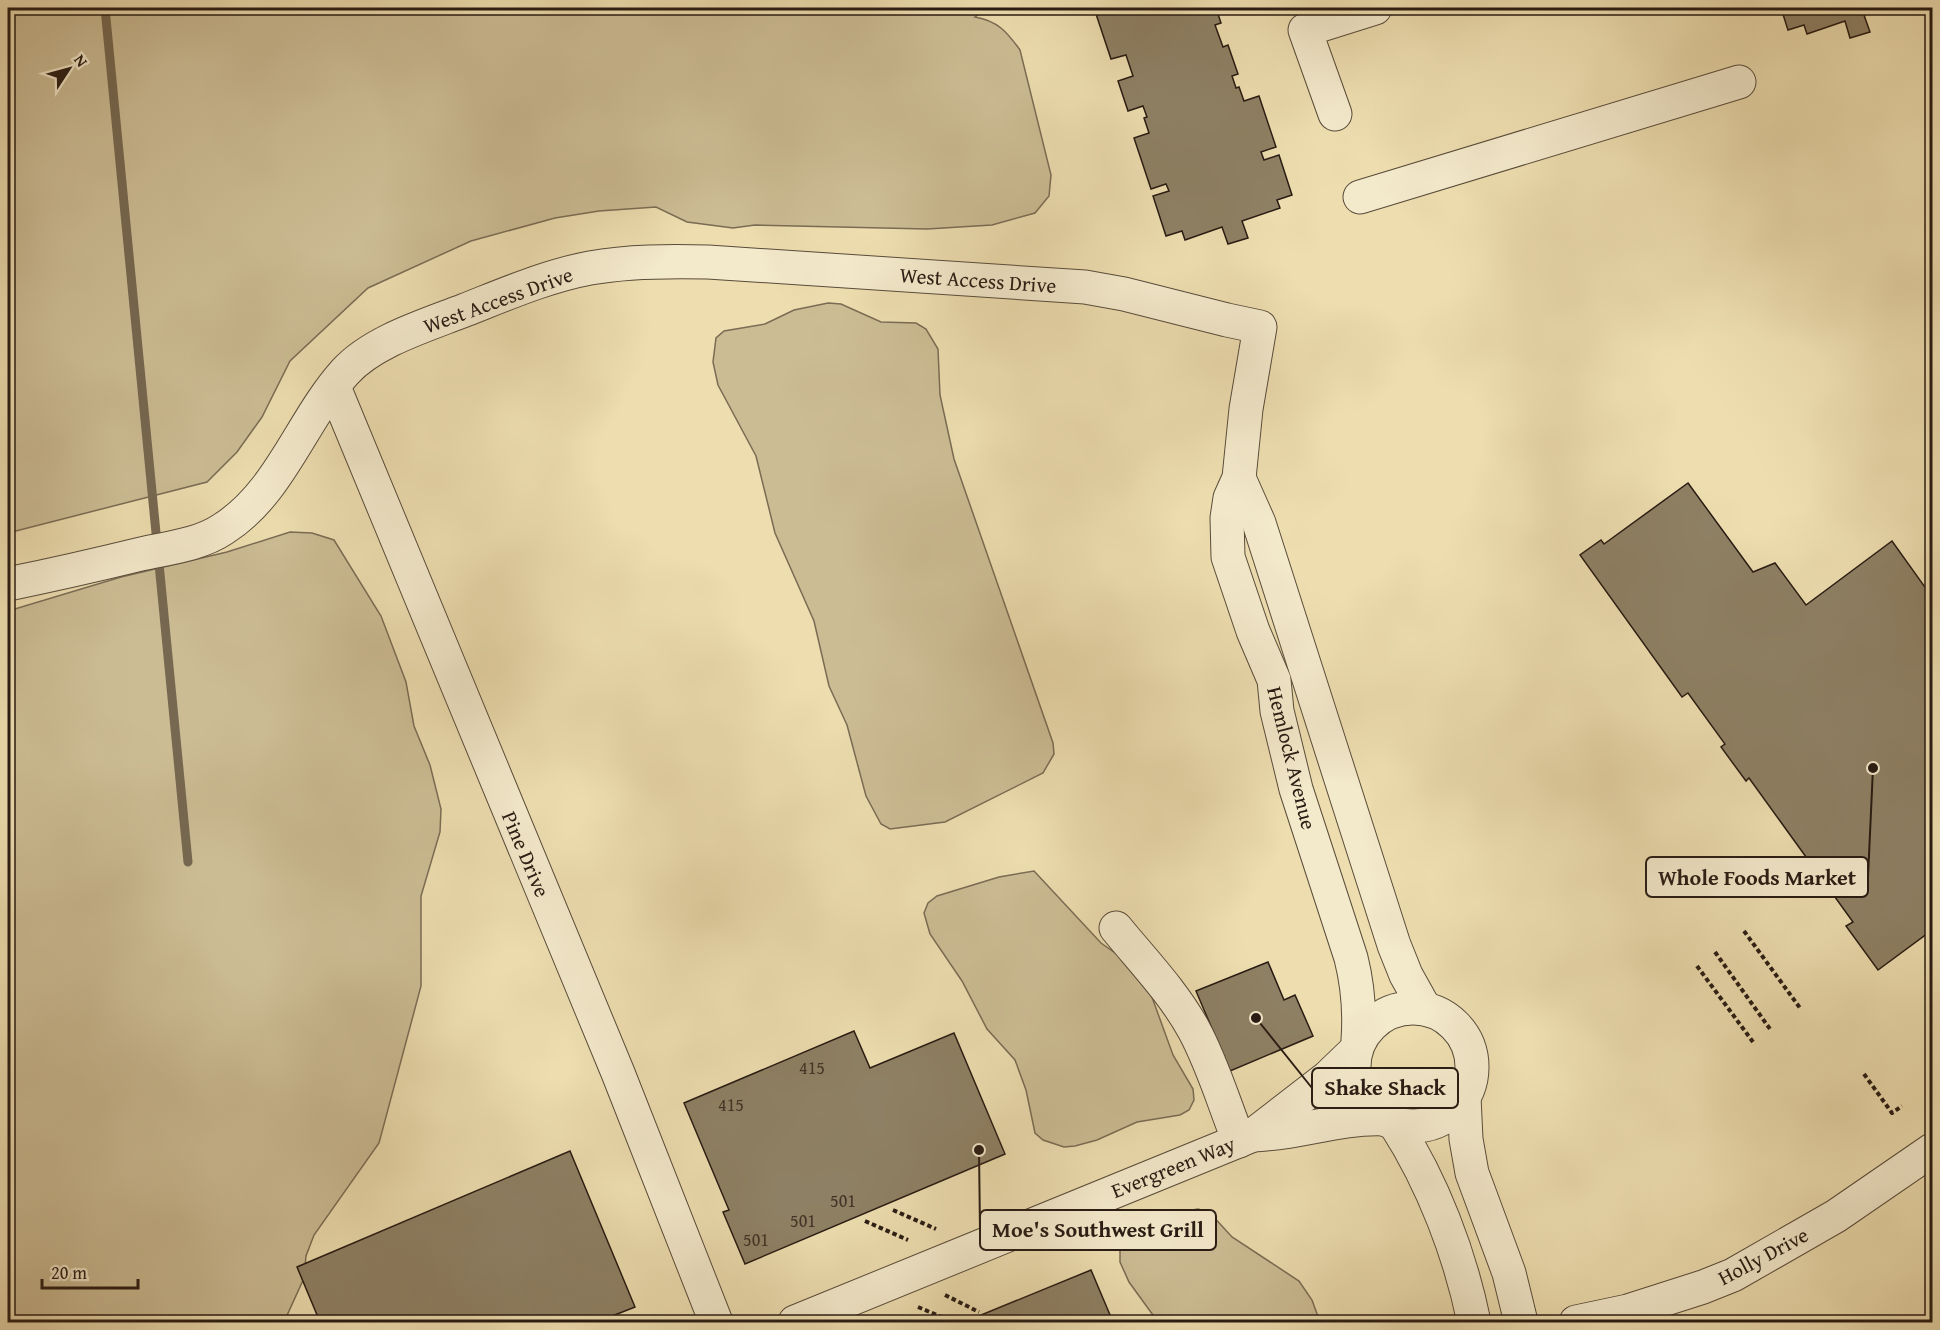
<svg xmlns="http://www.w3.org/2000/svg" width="1940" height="1330" font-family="'Gentium Book Plus',serif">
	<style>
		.green { fill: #ccbc94; stroke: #7a6c54; stroke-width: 1.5 }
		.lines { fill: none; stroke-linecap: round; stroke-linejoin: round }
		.stream { stroke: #766851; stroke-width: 9 }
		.building { fill: #8e8064; stroke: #281b13; stroke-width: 1.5 }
		.minor-casing { stroke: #594c3a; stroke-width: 35 }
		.path { stroke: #281b13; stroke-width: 4; stroke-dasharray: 4.5 3; stroke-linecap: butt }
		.minor { stroke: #f3e9cb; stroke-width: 33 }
		.labels { text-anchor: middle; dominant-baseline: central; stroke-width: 4.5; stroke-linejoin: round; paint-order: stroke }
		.number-label { font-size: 18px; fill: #423427 }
		.street-label { font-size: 21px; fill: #281b13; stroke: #f3e9cb }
		.leader { fill: none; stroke: #281b13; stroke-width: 2 }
		.callout-dot { fill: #281b13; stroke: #f3e9cb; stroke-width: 2 }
		.callout { fill: #f3e9cb; stroke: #281b13; stroke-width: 2 }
		.callout-label { font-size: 22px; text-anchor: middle; font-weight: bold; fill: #281b13 }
	</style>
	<rect width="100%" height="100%" fill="#edddaf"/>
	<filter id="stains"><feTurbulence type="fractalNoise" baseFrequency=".00333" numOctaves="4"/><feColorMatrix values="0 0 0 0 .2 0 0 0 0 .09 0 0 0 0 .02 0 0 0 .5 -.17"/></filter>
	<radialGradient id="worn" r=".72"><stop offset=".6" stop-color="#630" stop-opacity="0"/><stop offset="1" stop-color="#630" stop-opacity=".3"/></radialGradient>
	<g class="green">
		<path d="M8,8H986L975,17C998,21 1007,32 1020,50L1051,175L1049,196L1035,213L992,225L927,229L755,225L733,228L687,222L656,207L599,211L555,218L471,241L368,288L290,361L262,417L237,452L207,482L8,533Z"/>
		<polygon points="828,303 841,304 881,322 916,323 926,329 938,349 940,395 954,459 1053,743 1054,754 1043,773 945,822 890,829 881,824 866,796 847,725 829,686 814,621 775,533 756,456 718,385 713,362 716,338 724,331 765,324 794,310"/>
		<polygon points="290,532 312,533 334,540 381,616 406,682 414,726 430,765 441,809 440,832 421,896 421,986 379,1143 314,1235 306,1256 304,1278 284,1322 8,1322 8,611 121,577 227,552"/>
		<polygon points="1034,871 1101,943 1138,969 1145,978 1173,1055 1193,1089 1194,1100 1189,1110 1180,1115 1137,1122 1097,1140 1075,1146 1064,1147 1043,1140 1035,1133 1026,1090 1015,1060 987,1029 962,981 930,934 924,913 928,903 937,896 999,877"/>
		<path d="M1198,1209L1210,1213L1232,1237L1299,1281L1312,1300L1320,1322H1158L1129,1282L1120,1262V1241C1149,1224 1164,1214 1198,1209Z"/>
	</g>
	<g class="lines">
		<polyline class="stream" points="105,8 188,862"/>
	</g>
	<g class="building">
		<polygon points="1094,8 1216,8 1221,23 1215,25 1223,47 1228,45 1238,74 1232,76 1236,88 1239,87 1244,101 1259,96 1276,147 1261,152 1264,160 1279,155 1292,195 1277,200 1280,208 1242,221 1248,238 1228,244 1222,227 1185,240 1182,231 1166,236 1153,196 1169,191 1166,184 1151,189 1134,138 1149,133 1144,118 1147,117 1143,106 1128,111 1118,81 1133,76 1126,55 1111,59"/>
		<polygon points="1781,8 1886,8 1864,15 1870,32 1850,38 1845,21 1807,34 1804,25 1788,30"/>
		<polygon points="1688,483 1753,572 1775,563 1806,605 1892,541 1932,597 1932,930 1878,970 1846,926 1853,922 1749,778 1746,781 1721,747 1725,744 1688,693 1682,697 1580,555 1601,540 1604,544"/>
		<polygon points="1268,962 1284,1000 1295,995 1313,1036 1230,1071 1196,991"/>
		<polygon points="854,1031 870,1068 954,1033 1005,1154 745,1264 723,1212 729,1210 684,1103"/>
		<polygon points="570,1151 635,1307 597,1322 320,1322 297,1267"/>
		<polygon points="1091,1270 1113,1322 964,1322"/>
	</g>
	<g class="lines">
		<defs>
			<g id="minor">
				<polyline points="1335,114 1305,30 1375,8"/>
				<polyline points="1360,197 1739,82"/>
				<polyline points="334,387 618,1073 716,1322"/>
				<polyline points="1239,478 1259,523 1394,945 1406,975 1425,1009"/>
				<path d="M8,584C52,575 96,565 141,554C168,548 199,545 223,529C280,493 301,421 345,372C373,341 427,325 465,310C506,294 547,276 590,268C629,261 669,261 708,262L1085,287L1124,294L1227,320L1260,327L1246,409L1239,478L1230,498L1227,518L1228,557L1253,631L1274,680L1277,711L1296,789L1351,958C1358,986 1360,1012 1358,1040"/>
				<path d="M1116,928C1143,961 1174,993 1194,1030C1213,1065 1224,1104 1239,1141"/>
				<circle cx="1413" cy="1067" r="59"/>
				<polyline points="1464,1097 1466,1139 1472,1173 1509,1273 1521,1322"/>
				<path d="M1395,1124C1433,1183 1460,1254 1474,1322"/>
				<path d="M1253,1135C1297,1134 1339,1117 1384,1119"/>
				<polyline points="795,1322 1253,1135 1328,1077 1354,1052"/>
				<polyline points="1576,1322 1628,1311 1703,1287 1733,1275 1836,1216 1932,1150"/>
			</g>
		</defs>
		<use href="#minor" class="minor-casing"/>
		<g class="path">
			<polyline points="1744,931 1800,1008"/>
			<polyline points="1715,952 1770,1029"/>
			<polyline points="1697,966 1753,1042"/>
			<polyline points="1864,1074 1892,1113 1902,1106"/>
			<polyline points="893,1210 936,1229"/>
			<polyline points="865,1221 908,1240"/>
			<polyline points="945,1295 979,1312"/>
			<polyline points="918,1307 953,1322"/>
		</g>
		<use href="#minor" class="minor"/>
	</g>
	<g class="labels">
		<g class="number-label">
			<text x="812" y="1067">415</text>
			<text x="731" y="1104">415</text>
			<text x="843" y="1200">501</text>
			<text x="803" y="1220">501</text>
			<text x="756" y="1239">501</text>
		</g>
		<g class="street-label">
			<text transform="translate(978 280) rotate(4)">West Access Drive</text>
			<text transform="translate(498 300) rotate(-20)">West Access Drive</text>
			<text transform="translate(1292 758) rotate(76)">Hemlock Avenue</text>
			<text transform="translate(526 854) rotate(67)">Pine Drive</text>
			<text transform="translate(1173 1167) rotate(-22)">Evergreen Way</text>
			<text transform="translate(1763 1256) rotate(-28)">Holly Drive</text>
		</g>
	</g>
	<path class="leader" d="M1873 768L1868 877M1256 1018L1312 1088M979 1150L980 1230"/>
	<g class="callout-dot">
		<circle cx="1873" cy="768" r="6"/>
		<circle cx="1256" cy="1018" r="6"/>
		<circle cx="979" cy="1150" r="6"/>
	</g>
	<g class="callout">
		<rect x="1646" y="857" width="222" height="40" rx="6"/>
		<rect x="1312" y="1068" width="146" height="40" rx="6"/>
		<rect x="980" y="1210" width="236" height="40" rx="6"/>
	</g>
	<g class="callout-label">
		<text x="1757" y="885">Whole Foods Market</text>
		<text x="1385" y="1095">Shake Shack</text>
		<text x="1098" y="1237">Moe's Southwest Grill</text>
	</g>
	<rect width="1940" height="1330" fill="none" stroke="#edddaf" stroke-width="30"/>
	<rect x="9" y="9" width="1922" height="1312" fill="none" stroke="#281b13" stroke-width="3"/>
	<rect x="15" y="15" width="1910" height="1300" fill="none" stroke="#281b13" stroke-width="1.5"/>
	<g transform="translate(69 69) rotate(54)" stroke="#f3e9cb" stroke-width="4.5" paint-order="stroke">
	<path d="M0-4.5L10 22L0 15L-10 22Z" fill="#281b13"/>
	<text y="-9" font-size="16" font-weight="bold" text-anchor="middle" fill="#281b13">N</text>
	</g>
	<path d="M42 1279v9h96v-9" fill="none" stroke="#281b13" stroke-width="3"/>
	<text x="51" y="1279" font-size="18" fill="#281b13" stroke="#f3e9cb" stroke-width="4.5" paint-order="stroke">20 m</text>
	<rect width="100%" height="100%" filter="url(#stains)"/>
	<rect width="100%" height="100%" fill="url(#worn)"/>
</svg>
